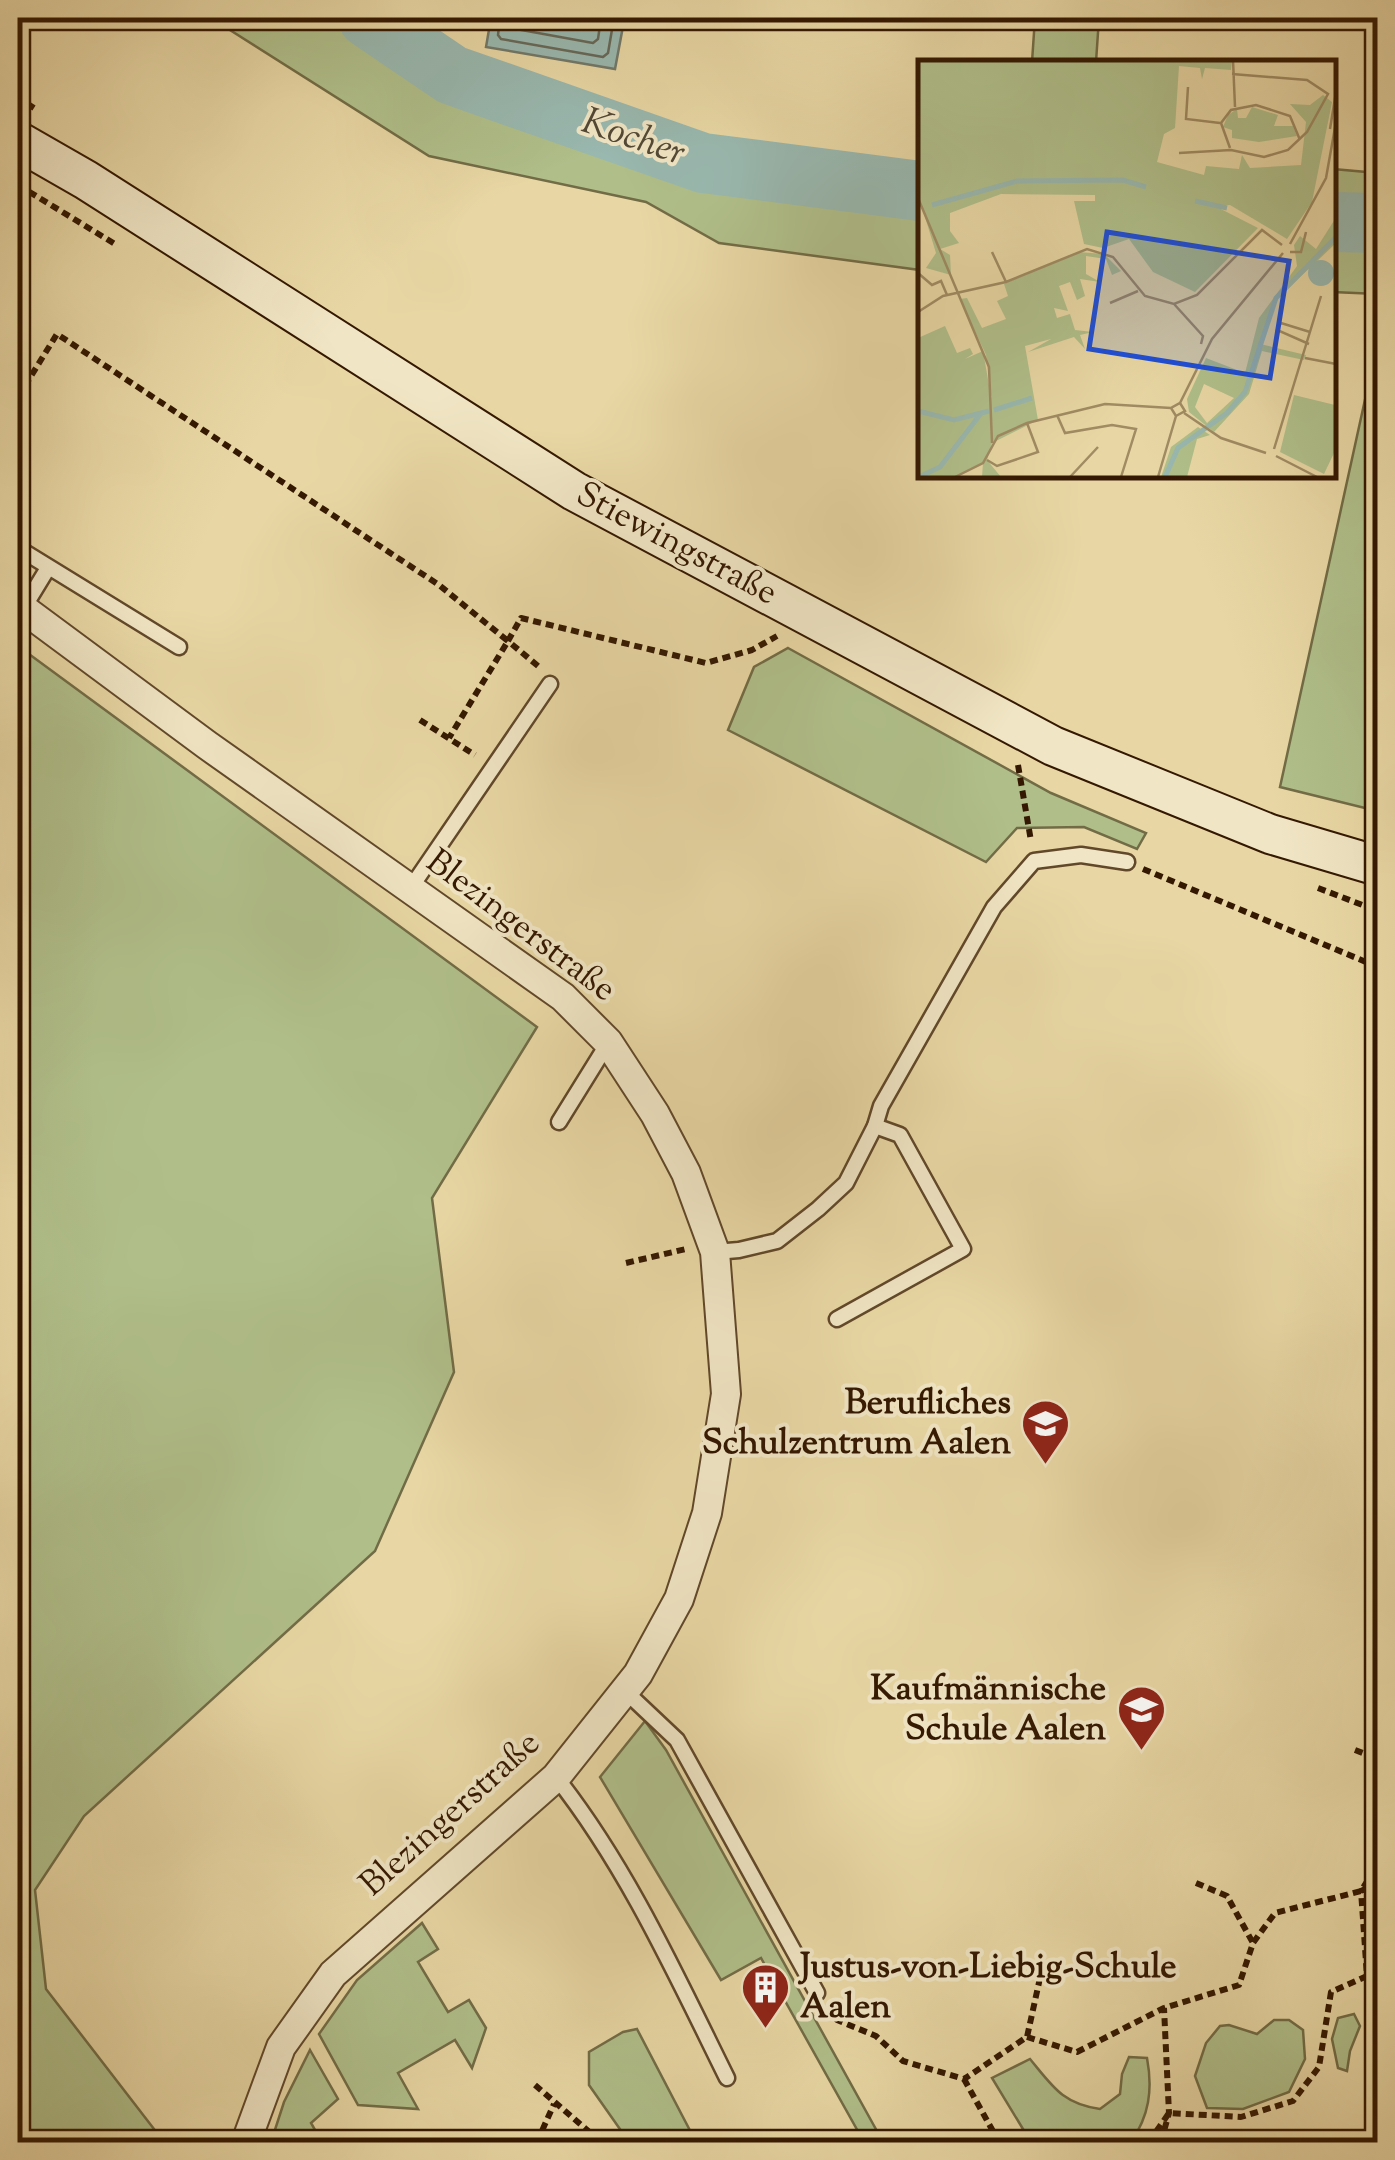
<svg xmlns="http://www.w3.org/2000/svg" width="1395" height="2160" font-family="'Sorts Mill Goudy',serif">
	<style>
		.green { fill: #b0bf8a; stroke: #726c46; stroke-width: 2.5 }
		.water { fill: #99b8af; stroke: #717869; stroke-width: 2.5 }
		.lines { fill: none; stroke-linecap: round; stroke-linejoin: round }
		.shore { stroke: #666858; stroke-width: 2.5 }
		.river { stroke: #99b8af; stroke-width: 60 }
		.lane-casing { stroke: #61482a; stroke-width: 19 }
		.street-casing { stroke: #61482a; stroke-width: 32 }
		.secondary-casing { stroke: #341801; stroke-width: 42 }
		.path { stroke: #341801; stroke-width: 6; stroke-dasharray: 8 5; stroke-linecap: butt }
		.lane { stroke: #f0e5c4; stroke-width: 14 }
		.street { stroke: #f0e5c4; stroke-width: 28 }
		.secondary { stroke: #f0e5c4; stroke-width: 38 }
		.labels { text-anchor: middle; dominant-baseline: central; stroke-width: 8; stroke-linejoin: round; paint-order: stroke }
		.street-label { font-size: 35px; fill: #341801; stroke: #f0e5c4 }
		.poi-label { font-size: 35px; font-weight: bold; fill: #341801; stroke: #f0e5c4; text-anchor: end }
		.water-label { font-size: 38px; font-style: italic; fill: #524835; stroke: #f0e5c4 }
		.inset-river { fill: none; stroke: #99b8af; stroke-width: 5 }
		.inset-road { fill: none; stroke: #a08b63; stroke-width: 2.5 }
		.view { fill: #1d4ed8; fill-opacity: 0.15; stroke: #1d4ed8; stroke-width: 5 }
		.inset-edge { fill: none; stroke: #341801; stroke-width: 5 }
	</style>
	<rect width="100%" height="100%" fill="#e8d7a4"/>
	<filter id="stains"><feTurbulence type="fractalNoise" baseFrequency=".002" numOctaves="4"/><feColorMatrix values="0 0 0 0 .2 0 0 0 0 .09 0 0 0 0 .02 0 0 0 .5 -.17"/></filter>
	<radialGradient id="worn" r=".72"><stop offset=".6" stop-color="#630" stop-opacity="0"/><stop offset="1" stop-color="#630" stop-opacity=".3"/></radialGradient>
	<g class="green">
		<polygon points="211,18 407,18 472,63 712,148 920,175 920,270 719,243 646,202 429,156"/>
		<polygon points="1035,18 1099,18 1096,62 1032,62"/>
		<polygon points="1333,169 1377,173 1377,294 1333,292"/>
		<polygon points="1377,345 1378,811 1377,811 1280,787"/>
		<polygon points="18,646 537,1027 432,1198 454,1372 375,1551 84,1816 35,1890 46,1989 164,2142 18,2142"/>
		<polygon points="788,648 1051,793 1146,833 1137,849 1084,827 1017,828 986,862 728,730 754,667"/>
		<polygon points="645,1721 666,1750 883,2142 864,2142 761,1958 721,1980 600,1777"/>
		<polygon points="422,1923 438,1949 418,1962 448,2012 469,2000 486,2028 472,2068 455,2040 398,2073 418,2109 358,2105 319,2034 357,1980"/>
		<polygon points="1354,2014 1360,2026 1350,2051 1347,2071 1338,2068 1332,2039 1338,2018"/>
		<polygon points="1274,2020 1289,2020 1303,2030 1305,2059 1289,2092 1243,2109 1207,2108 1195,2076 1206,2043 1220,2026 1229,2025 1257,2034"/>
		<polygon points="637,2029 696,2142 629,2142 589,2085 589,2052 623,2032"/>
		<polygon points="310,2050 338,2099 311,2123 322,2142 271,2142 284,2102"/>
		<path d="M1129,2057L1147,2058C1153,2090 1149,2116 1131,2142H1039L1026,2134L992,2078L1030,2059C1053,2087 1063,2104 1100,2109L1120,2094L1122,2074Z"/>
	</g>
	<polygon class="water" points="491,18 602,18 624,21 615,69 486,47"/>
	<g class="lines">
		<g class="shore">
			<polyline points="500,18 498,35 501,39 603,57 608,53 614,18"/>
			<polyline points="513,18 516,29 593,43 598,39 601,18"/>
		</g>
		<g class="river">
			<polyline points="368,18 452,75 703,163 920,191"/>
			<polyline points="1332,222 1378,223"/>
		</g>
		<defs>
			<g id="lane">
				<polyline points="18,548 179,647"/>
				<polyline points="23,609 48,568"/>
				<polyline points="410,889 550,684"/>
				<polyline points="559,1122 608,1043"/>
				<polyline points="715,1252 739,1250 777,1241 818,1209 846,1183 875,1126 881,1106 994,907 1034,861 1081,855 1127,862"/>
				<polyline points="837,1319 963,1249 900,1135 875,1126"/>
				<polyline points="624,1690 677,1740 817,1993"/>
				<path d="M556,1777C627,1867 676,1975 727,2078"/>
			</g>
			<polyline id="street" points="18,605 207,745 563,997 608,1042 655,1114 686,1173 715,1252 726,1394 707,1513 679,1599 638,1674 556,1777 333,1974 281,2047 246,2142"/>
			<polyline id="secondary" points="18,141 86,180 574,491 1053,746 1270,834 1378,866"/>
		</defs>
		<use href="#lane" class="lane-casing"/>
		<use href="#street" class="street-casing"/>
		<use href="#secondary" class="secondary-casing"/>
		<g class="path">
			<polyline points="18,98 34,108"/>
			<polyline points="18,185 115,244"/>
			<polyline points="18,397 57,334 439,585 508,641 449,738"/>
			<polyline points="538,666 508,641 521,618 706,663 752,650 777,636"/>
			<polyline points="420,720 475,755"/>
			<polyline points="1018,765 1031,841"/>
			<polyline points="1143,869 1378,967"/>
			<polyline points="1318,888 1378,911"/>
			<polyline points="626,1263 686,1249"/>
			<polyline points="1355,1750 1378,1759"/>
			<polyline points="1196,1883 1227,1896 1253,1943"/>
			<polyline points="1378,1978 1367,1976 1378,2008"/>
			<polyline points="828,2008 837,2020 876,2036 903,2061 964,2079 1027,2037 1040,1978"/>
			<polyline points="1027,2037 1077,2052 1164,2008 1239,1985 1253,1943 1275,1913 1361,1891 1378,1864"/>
			<polyline points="964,2079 999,2142"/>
			<polyline points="535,2085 601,2142"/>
			<polyline points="537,2142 554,2104"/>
			<polyline points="1149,2142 1169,2113 1241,2117 1293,2101 1319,2067 1331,1992 1367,1976 1361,1891 1378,1883"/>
			<polyline points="1161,2142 1169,2113 1164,2008"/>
		</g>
		<use href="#lane" class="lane"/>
		<use href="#street" class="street"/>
		<use href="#secondary" class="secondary"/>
	</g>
	<defs>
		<symbol id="school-pin" viewBox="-11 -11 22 30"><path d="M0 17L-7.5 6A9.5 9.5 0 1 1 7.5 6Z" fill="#8f2418" stroke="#f0e5c4"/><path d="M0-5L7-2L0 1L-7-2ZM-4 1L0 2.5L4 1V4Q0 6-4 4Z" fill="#fff"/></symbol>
		<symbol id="building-pin" viewBox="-11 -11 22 30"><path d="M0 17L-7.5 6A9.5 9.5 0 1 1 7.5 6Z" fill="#8f2418" stroke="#f0e5c4"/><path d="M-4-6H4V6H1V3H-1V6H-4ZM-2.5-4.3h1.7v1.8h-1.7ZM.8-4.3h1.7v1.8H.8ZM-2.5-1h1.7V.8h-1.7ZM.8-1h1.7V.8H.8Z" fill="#fff"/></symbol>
	</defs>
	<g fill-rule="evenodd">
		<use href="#school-pin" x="1018" y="1396" width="55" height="75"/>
		<use href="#school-pin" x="1114" y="1682" width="55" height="75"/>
		<use href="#building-pin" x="738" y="1960" width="55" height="75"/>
	</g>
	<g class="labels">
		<g class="street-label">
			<text transform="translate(676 545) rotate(28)">Stiewingstraße</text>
			<text transform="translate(520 927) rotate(37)">Blezingerstraße</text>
			<text transform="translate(451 1815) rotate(-42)">Blezingerstraße</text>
		</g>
		<g class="poi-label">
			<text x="1011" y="1404">Berufliches<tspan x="1011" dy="40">Schulzentrum Aalen</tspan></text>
			<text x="1106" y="1690">Kaufmännische<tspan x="1106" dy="40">Schule Aalen</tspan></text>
			<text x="800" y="1968" text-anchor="start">Justus-von-Liebig-Schule<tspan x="800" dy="40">Aalen</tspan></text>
		</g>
		<g class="water-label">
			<text transform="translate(633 139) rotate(19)">Kocher</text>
		</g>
	</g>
	<g transform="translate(918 60)">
		<rect width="418" height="418" fill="#e8d7a4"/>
		<path d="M0,0H314L313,10L287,8L284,19L282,8L261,6L257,68L246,74L239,102L286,115L288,106L321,109L324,95L332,108L383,105L388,62L372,44L392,45L405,35L414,42L394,142L369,179L312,145L297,146L340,168L277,232L235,212L211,179L185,188L166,184L156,141H177V135L83,134L32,153V171L41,183L22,189L32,195L33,215L8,208L18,193L0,134ZM334,47L360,55L356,66H375L379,76L341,82L314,78V70L305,67L310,55L319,49L320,58H328ZM417,159V184L359,239L342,284L388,295L386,300L344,291L331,334L296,372L271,352L269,339L288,298L327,313L341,258L379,206L376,185L382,176L398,189ZM286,324L316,338L289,363L277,347ZM160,192L186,194L203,211L194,215L188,199L168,196V214L182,222L162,219L167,236L159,240L152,222L141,226L150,251L136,248L139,258L152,254L157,270L175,272L162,275L167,289L156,277L110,292L133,279L107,286L120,360L74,383L69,400L83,417H64L65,403L41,416L0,417V278L27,266L39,293L52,288L55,294L47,299L65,291L74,342L68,295L42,239L49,238L64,268L88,259L79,241L90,236L86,224ZM376,335L417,345L416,393L406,414L412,417L362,392ZM280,367L292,375L279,379L269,417H243L253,387Z" fill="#b0bf8a" fill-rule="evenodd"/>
		<path d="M390 213a13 13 0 1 1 26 0a13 13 0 1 1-26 0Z" fill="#99b8af"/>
		<path class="inset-river" d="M277,141L309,148M14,145L99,121L205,120L228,127M76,350L114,338M0,351L36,360L71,351M1,417L22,407L64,352M247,417L260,388L309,353L327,332L358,238L418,177"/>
		<path class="inset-road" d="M315,0L317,47M270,27L268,59L302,63M412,69L418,32M312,88L303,63L313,50L338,45L372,56L382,80M261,93L313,90L346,97L370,90L389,72L410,34L389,20L314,14M0,138L71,307L74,383M372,184L408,118L418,62M74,192L88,222M372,192H383L388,172M0,213L14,225L23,221L29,235M192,243L220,231M256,244L285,276L283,284M0,252L25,236L88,222L169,189L195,197L227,236L256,244L279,235L344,170L364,185M391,284L359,270L363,263L392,272M387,298L418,304M262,343L294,279L365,193M266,353L303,378L348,393M139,355L147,373L194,365L218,369L203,417M356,389L403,236M358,396L399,417M69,400L79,406L120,392L109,363M37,417L65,403L80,376L109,363L187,344L253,348M152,417L180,387M240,417L258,356L253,348L262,343L267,351L258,356"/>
		<path class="view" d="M189,172L371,201L352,318L171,289Z"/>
		<rect width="418" height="418" class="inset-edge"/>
	</g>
	<rect width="1395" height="2160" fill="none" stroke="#e8d7a4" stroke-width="60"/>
	<rect x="20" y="20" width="1355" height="2120" fill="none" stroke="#341801" stroke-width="5"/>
	<rect x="30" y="30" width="1335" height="2100" fill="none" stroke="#341801" stroke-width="2.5"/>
	<rect width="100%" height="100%" filter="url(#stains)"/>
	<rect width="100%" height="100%" fill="url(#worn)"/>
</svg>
